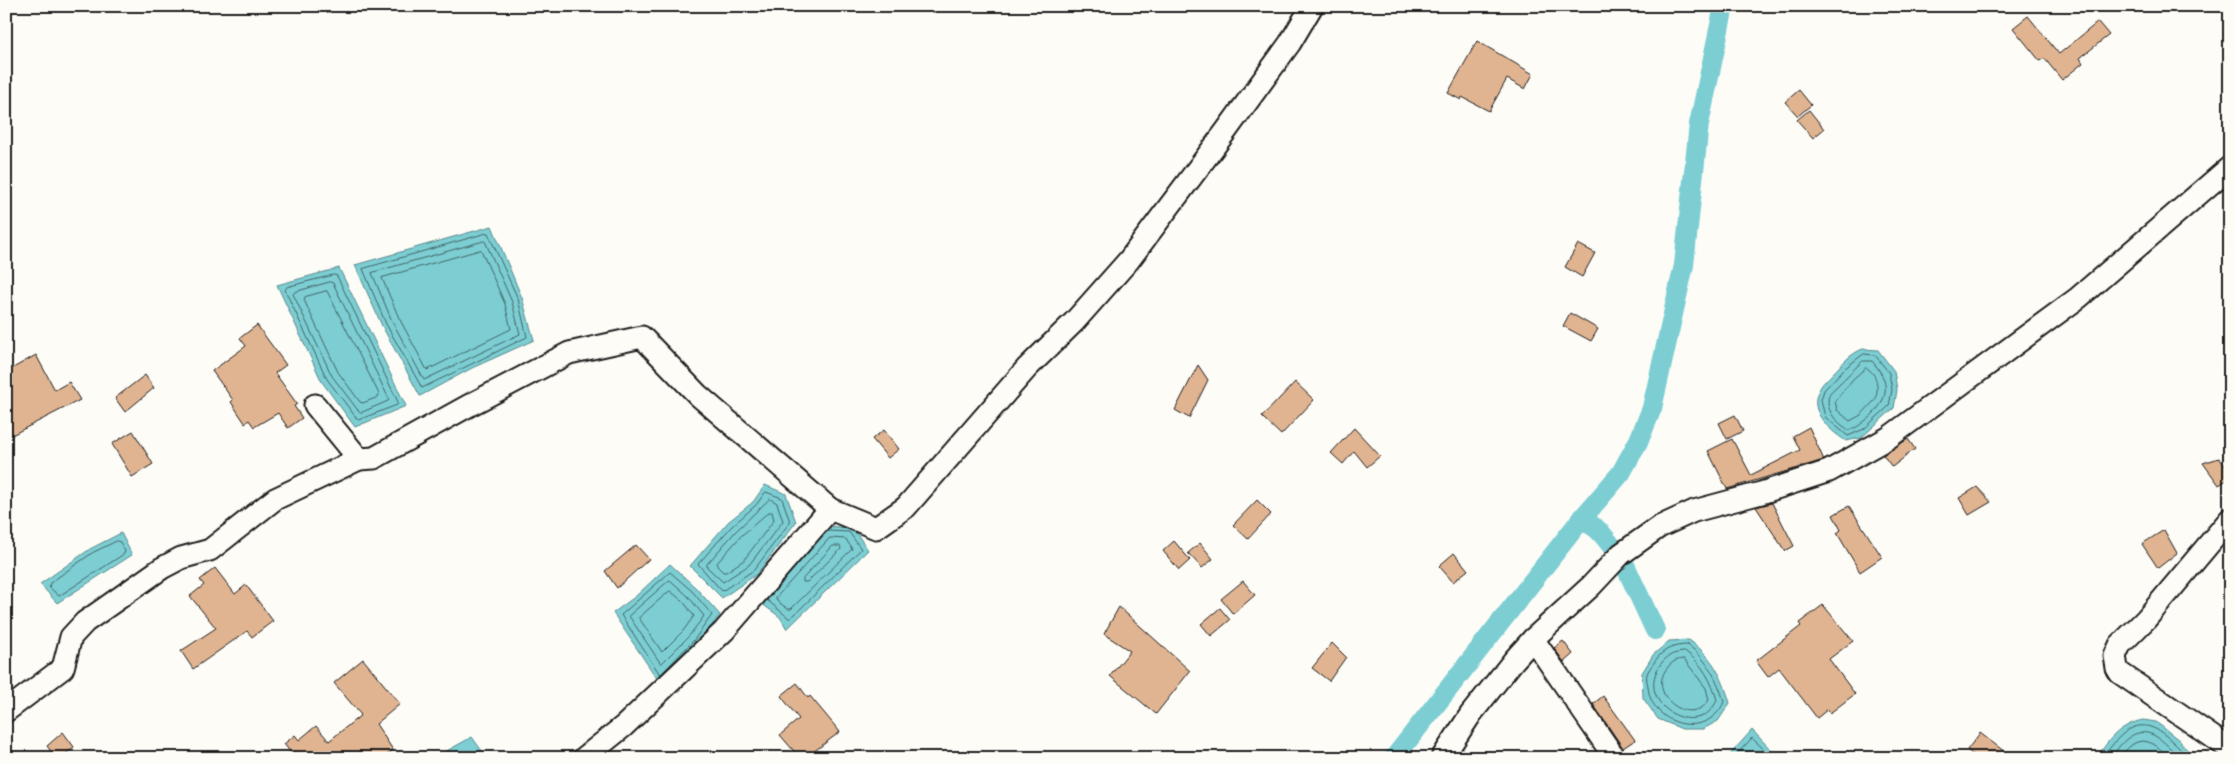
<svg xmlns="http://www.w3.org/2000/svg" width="2236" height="764" font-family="Kalam,sans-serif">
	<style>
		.water { fill: #7cced3; stroke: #56878a }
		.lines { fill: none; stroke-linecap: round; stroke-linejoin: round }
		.shore { stroke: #426365; stroke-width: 1 }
		.canal { stroke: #7cced3; stroke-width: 20 }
		.building { fill: #e1b491; stroke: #1c1c1c }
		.minor-casing { stroke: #1c1c1c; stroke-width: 25 }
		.minor { stroke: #fdfcf7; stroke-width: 21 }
	</style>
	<rect width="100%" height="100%" fill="#fdfcf7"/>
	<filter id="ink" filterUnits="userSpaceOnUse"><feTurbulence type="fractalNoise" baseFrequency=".02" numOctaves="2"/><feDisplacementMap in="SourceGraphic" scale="10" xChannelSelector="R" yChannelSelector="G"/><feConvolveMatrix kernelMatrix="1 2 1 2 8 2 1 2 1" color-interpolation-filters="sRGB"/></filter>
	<g filter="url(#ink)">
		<g class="water">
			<polygon points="492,226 522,298 534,340 472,368 420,396 382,326 355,265"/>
			<polygon points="339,268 406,406 355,427 322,382 277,285"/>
			<path d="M1863,349L1878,350L1894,371L1897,390L1894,408L1861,438L1846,441C1829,430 1806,410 1820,388C1823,382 1829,378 1833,373C1842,364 1851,353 1863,349Z"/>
			<polygon points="765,485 786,494 796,522 757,574 722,598 690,566 728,522 753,502"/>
			<polygon points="826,526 853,528 868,550 787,629 780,617 758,601"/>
			<polygon points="121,533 132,555 57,603 40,584 90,549"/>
			<polygon points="670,564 696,588 720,615 698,643 660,683 613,613 636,596"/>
			<path d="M1689,640C1713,657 1722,676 1730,703L1718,721L1703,729H1682L1658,719L1643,698L1642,673L1653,655L1669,641Z"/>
			<path d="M2143,720L2156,722L2179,740L2194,758H2098C2107,739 2122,724 2143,720Z"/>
			<polygon points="1752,730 1779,758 1727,758"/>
			<polygon points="472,737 487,758 434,758"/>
		</g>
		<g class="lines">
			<g class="shore">
				<polygon points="488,233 518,299 527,337 422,388 386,324 363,269"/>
				<polygon points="485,241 512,302 520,334 424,380 392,321 372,273"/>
				<polygon points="481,250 505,304 511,329 427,370 399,318 382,278"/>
				<polygon points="334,275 337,276 398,402 397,405 358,420 327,379 285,290 287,287"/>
				<polygon points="330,282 333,283 389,399 388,401 360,413 332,376 293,294 295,292"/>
				<polygon points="327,291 379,394 378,397 363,403 360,402 338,372 304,300 305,297"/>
				<polygon points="1864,354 1875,355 1889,373 1892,390 1889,406 1864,429 1848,436 1825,417 1821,400 1824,390 1844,369"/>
				<path d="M1863,361H1872C1891,382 1889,399 1870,417C1863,422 1858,428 1849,430C1836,422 1823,409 1830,393Z"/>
				<path d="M1866,368C1878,373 1878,387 1876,399L1861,415L1850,421L1837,410L1835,401L1853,379Z"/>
				<polygon points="766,492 782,498 790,522 754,570 722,591 698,564 732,526 756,505"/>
				<polygon points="770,499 777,503 783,521 749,565 723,582 707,567 707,564 736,531"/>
				<polygon points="769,512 772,512 774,520 744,560 726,572 723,572 717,566 717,563 741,536"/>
				<polygon points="830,538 846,539 852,549 791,609 788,609 777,601 776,598"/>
				<polygon points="117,541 120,542 125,551 124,554 59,596 49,587 50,583 92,553"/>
				<polygon points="833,546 840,546 841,549 807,582 803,582 803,579"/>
				<polygon points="670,580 688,596 704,616 689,636 661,664 629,616"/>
				<polygon points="670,591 683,601 694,616 683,631 662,652 639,618"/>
				<polyline points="767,600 790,619 861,549 849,532 828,531 814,545"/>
				<path d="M1688,645C1707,659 1718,680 1724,702C1707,741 1650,725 1648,686C1647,683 1646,677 1647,674C1648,670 1653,665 1655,661C1663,649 1674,645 1688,645Z"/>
				<path d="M1686,652C1702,663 1712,682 1717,700C1700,742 1633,705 1660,665C1667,655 1675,652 1686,652Z"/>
				<path d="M1684,659L1706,688L1709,700C1692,727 1649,698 1665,671C1670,663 1676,659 1684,659Z"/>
				<polyline points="662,674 659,673 621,615 670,572 692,591 712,615 694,640 663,672"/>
				<polyline points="1733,758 1752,738 1773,758"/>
				<path d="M2103,758C2134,710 2155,720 2188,758"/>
				<path d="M2111,758C2135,720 2154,728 2179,758"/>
				<path d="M2120,758C2136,733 2152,738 2169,758"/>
			</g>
			<g class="canal">
				<path d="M1579,522C1595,521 1605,538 1614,549"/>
				<polyline points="1624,563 1655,630"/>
				<polyline points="1394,758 1579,522 1621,473 1639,440 1652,408 1684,265 1699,124 1724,6"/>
			</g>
		</g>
		<g class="building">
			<polygon points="2028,16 2059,54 2098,22 2109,35 2080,58 2083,63 2062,80 2044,58 2040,61 2013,28"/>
			<polygon points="1477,41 1533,74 1525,89 1507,79 1489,111 1462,97 1461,100 1448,93"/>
			<polygon points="1799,90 1811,105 1798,116 1785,102"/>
			<polygon points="1809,110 1824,129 1813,138 1797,120"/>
			<polygon points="1578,244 1595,253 1582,277 1565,267"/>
			<polygon points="1570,313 1598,329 1591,341 1563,326"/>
			<polygon points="257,325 286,365 275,373 297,404 294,406 302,418 288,428 278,413 254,427 249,420 245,423 231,402 233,400 212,371 246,346 240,338"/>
			<polygon points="36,355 55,390 69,382 80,400 6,438 6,372"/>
			<polygon points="1198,365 1208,380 1189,418 1175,410"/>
			<polygon points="145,375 154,388 125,412 115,398"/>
			<polygon points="1295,382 1314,400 1281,435 1262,417"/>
			<polygon points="1735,415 1743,431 1727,439 1719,423"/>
			<polygon points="1809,427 1824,460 1727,489 1708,451 1732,439 1751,475 1800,450 1793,436"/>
			<polygon points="1354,428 1380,456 1367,467 1354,451 1343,464 1331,453"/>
			<polygon points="884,430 899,449 888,458 872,439"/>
			<polygon points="133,431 153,464 132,477 112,444"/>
			<polygon points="1908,439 1915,449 1892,467 1883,455"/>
			<polygon points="2219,458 2230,472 2230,478 2219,485 2203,463"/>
			<polygon points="1977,487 1991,502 1969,515 1959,498"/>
			<polygon points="1257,500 1271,514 1248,539 1233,525"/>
			<polygon points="1772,503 1794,546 1785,551 1756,507"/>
			<polygon points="1849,506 1882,557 1860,572 1837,533 1841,530 1833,515"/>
			<polygon points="2164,530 2177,553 2158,568 2142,544"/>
			<polygon points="1174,541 1190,560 1179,570 1163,551"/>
			<polygon points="1200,543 1213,559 1202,568 1188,553"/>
			<polygon points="636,545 649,559 617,588 605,571"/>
			<polygon points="1454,553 1468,570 1453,582 1439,566"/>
			<polygon points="215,568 235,594 246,585 273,621 252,637 247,631 193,669 181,651 216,628 190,596 204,585 200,580"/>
			<polygon points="1243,581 1255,595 1233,614 1221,599"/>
			<polygon points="1823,605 1853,641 1829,659 1855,694 1830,713 1828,709 1817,718 1779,668 1768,677 1756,661 1801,626 1799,623"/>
			<polygon points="1119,607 1190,671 1156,714 1110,676 1130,651 1104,634"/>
			<polygon points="1220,608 1230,620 1211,636 1201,624"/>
			<polygon points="1563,641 1573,654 1564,662 1554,648"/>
			<polygon points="1332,643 1346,657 1329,681 1312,668"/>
			<polygon points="363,659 400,704 376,724 393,750 383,758 295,758 284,744 295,735 299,740 316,726 329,741 361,715 334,683"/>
			<polygon points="797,683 808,698 810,696 840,732 805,758 800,758 780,735 799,719 781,696"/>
			<polygon points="1603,696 1635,740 1623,748 1593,704"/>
			<polygon points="63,732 74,747 61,758 56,758 47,746"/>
			<polygon points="1980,733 2013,758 1977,758 1967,750"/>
		</g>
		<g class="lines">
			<defs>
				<g id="minor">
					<polyline points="315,405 359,459 374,458 468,406 569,353 642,337 698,395 830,509"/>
					<polyline points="2230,519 2146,619 2120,645 2115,656 2117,668 2120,673 2230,749"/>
					<polyline points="1533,639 1615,758"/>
					<polyline points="6,711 63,668 71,637 85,622 162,568 181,558 210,550 275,499 359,459"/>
					<polyline points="584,758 624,726 724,631 830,509 876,528 906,507 1027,368 1074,322 1129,260 1226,131 1290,43 1312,6"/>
					<polyline points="1442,758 1471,714 1514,660 1533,639 1591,586 1621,554 1659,527 1694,511 1761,493 1829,471 1888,438 2078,298 2230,167"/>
				</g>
			</defs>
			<use href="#minor" class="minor-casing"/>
			<use href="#minor" class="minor"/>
		</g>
	</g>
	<rect width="2236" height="764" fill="none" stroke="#fdfcf7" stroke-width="25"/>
	<rect x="12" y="12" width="2211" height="739" fill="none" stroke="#1c1c1c" stroke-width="2" filter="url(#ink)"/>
</svg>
